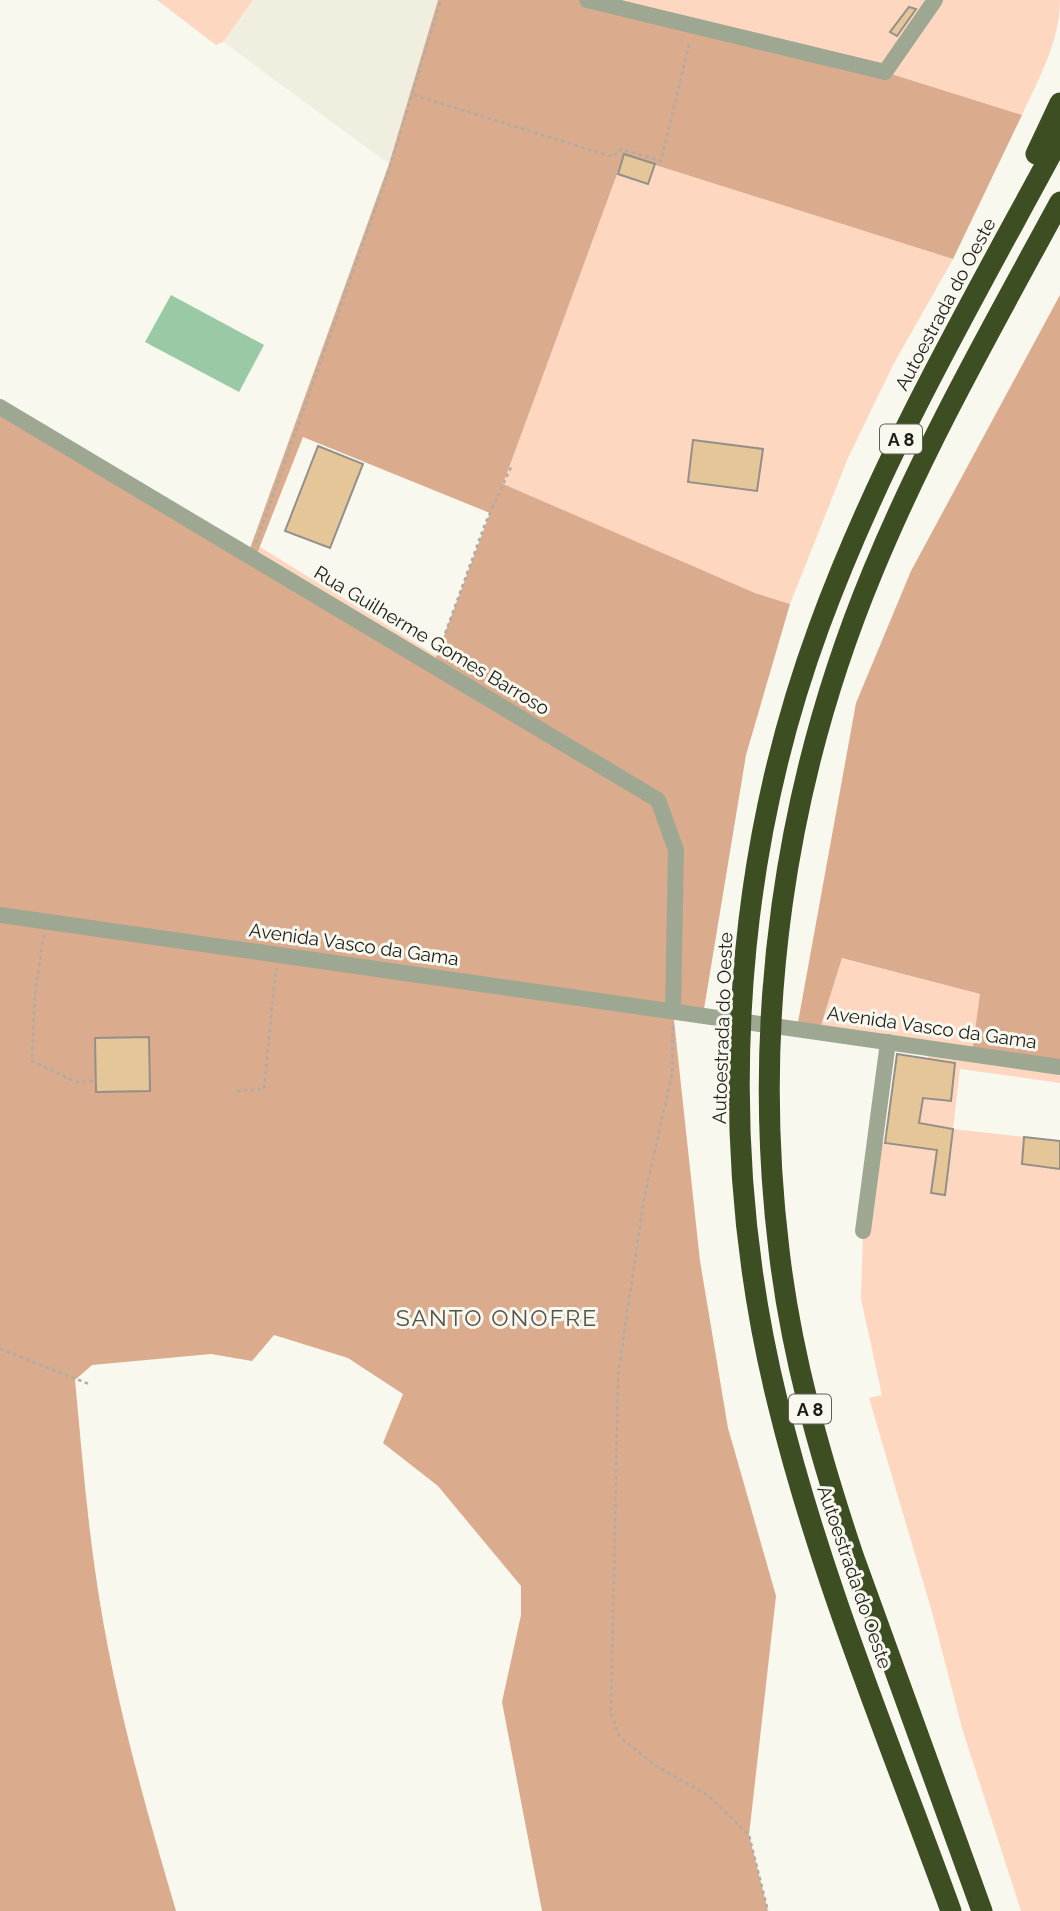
<svg xmlns="http://www.w3.org/2000/svg" width="1060" height="1911" font-family="Raleway,sans-serif">
	<style>
		.built { fill: #f0eede }
		.green { fill: #fdd7c0 }
		.forest { fill: #daab8c; fill-rule: evenodd }
		.water { fill: #9ac9a5 }
		.building { fill: #e4c698; stroke: #948f89; stroke-width: 2 }
		.lines { fill: none; stroke-linecap: round; stroke-linejoin: round }
		.path { stroke: #adada6; stroke-width: 2.5; stroke-dasharray: 3.5 3.5; stroke-linecap: butt }
		.minor { stroke: #9ea792; stroke-width: 16 }
		.motorway { stroke: #3c4e22; stroke-width: 21 }
		.labels { text-anchor: middle; dominant-baseline: central; stroke-width: 6; stroke-linejoin: round; paint-order: stroke }
		.shield { fill: #f8f8ef; stroke: #5f5f5a; stroke-width: 2 }
		.shield-label { font-size: 18px; font-weight: bold; fill: #1d1d1a }
		.street-label { font-size: 19px; fill: #1d1d1a; stroke: #f8f8ef }
		.quarter-label { font-size: 23px; letter-spacing: 2px; fill: #54544d; stroke: #f8f8ef }
	</style>
	<rect width="100%" height="100%" fill="#f8f8ef"/>
	<polygon class="built" points="253,0 438,0 389,164 223,42"/>
	<g class="green">
		<polygon points="157,0 253,0 223,42 216,45"/>
		<path d="M587,0H1060C1060,41 1039,78 1022,115L885,72Z"/>
		<polygon points="624,154 953,259 893,365 848,458 790,604 755,593 503,485"/>
		<polygon points="260,547 440,658 437,668 251,557"/>
		<polygon points="842,958 980,994 1060,1067 1060,1083 960,1069 953,1129 919,1123 929,1048 819,1032"/>
		<polygon points="953,1129 1060,1141 1060,1911 1021,1911 962,1728 932,1612 869,1398 882,1395 861,1299 863,1231 875,1141 937,1150 931,1193 945,1195"/>
	</g>
	<g class="forest">
		<path d="M438,0H587L885,72L1022,115L953,259L624,155L503,484L755,593L790,604L746,755L703,1015L673,1011L700,1261L728,1428L776,1596L749,1835L768,1911H542L502,1702L521,1615V1586L438,1486L383,1443L403,1394L348,1358L274,1335L252,1361L211,1354L92,1365L75,1380C81,1443 86,1507 95,1570C111,1686 143,1799 176,1911H0V407L248,554L389,164ZM303,437L490,513L433,665L255,559Z"/>
		<polygon points="1060,295 1060,1067 972,1054 980,994 842,958 819,1032 797,1028 856,703 911,571"/>
	</g>
	<polygon class="water" points="171,295 264,345 239,392 145,342"/>
	<g class="building">
		<polygon points="909,7 916,9 897,36 890,32"/>
		<polygon points="624,154 655,164 648,184 618,174"/>
		<polygon points="693,440 763,449 757,491 688,482"/>
		<polygon points="318,446 363,464 330,548 285,531"/>
		<polygon points="149,1037 150,1091 96,1092 95,1038"/>
		<polygon points="897,1054 955,1063 951,1101 923,1098 919,1123 953,1129 945,1195 931,1193 937,1150 885,1143"/>
		<polygon points="1024,1137 1060,1141 1060,1169 1022,1164"/>
	</g>
	<g class="lines">
		<g class="path">
			<polyline points="414,95 613,157 621,149 661,161 690,41"/>
			<polyline points="256,543 386,179 441,0"/>
			<polyline points="438,653 485,524 512,465"/>
			<polyline points="44,935 35,992 32,1061 76,1082 95,1081"/>
			<polyline points="673,1026 672,1074 644,1199 618,1375 611,1714 620,1737 656,1766 708,1795 749,1835 768,1911"/>
			<polyline points="237,1091 264,1089 276,968"/>
			<polyline points="0,1349 89,1384"/>
		</g>
		<g class="minor">
			<polyline points="587,0 885,72 935,0"/>
			<polyline points="0,407 658,800 676,850 673,1011"/>
			<polyline points="0,915 1060,1067"/>
			<polyline points="863,1231 888,1042"/>
		</g>
		<g class="motorway">
			<polyline points="1036,154 1060,103"/>
			<path d="M951,1911C890,1743 820,1577 778,1404C715,1150 729,872 819,627C882,455 974,298 1060,138"/>
			<path d="M982,1911L853,1555C820,1456 791,1354 779,1250C751,1020 784,785 873,571C925,445 995,322 1060,202"/>
		</g>
	</g>
	<g class="labels">
		<g class="shield">
			<rect x="880" y="424.5" width="42" height="29" rx="5"/>
			<rect x="789" y="1394.5" width="42" height="29" rx="5"/>
		</g>
		<g class="shield-label">
			<text x="901" y="439">A 8</text>
			<text x="810" y="1409">A 8</text>
		</g>
		<g class="street-label">
			<text transform="translate(945 304) rotate(-62)">Autoestrada do Oeste</text>
			<text transform="translate(432 640) rotate(31)">Rua Guilherme Gomes Barroso</text>
			<text transform="translate(354 944) rotate(8)">Avenida Vasco da Gama</text>
			<text transform="translate(932 1027) rotate(8)">Avenida Vasco da Gama</text>
			<text transform="translate(722 1028) rotate(-88)">Autoestrada do Oeste</text>
			<text transform="translate(855 1577) rotate(71)">Autoestrada do Oeste</text>
		</g>
		<g class="quarter-label">
			<text x="497" y="1317">SANTO ONOFRE</text>
		</g>
	</g>
</svg>
